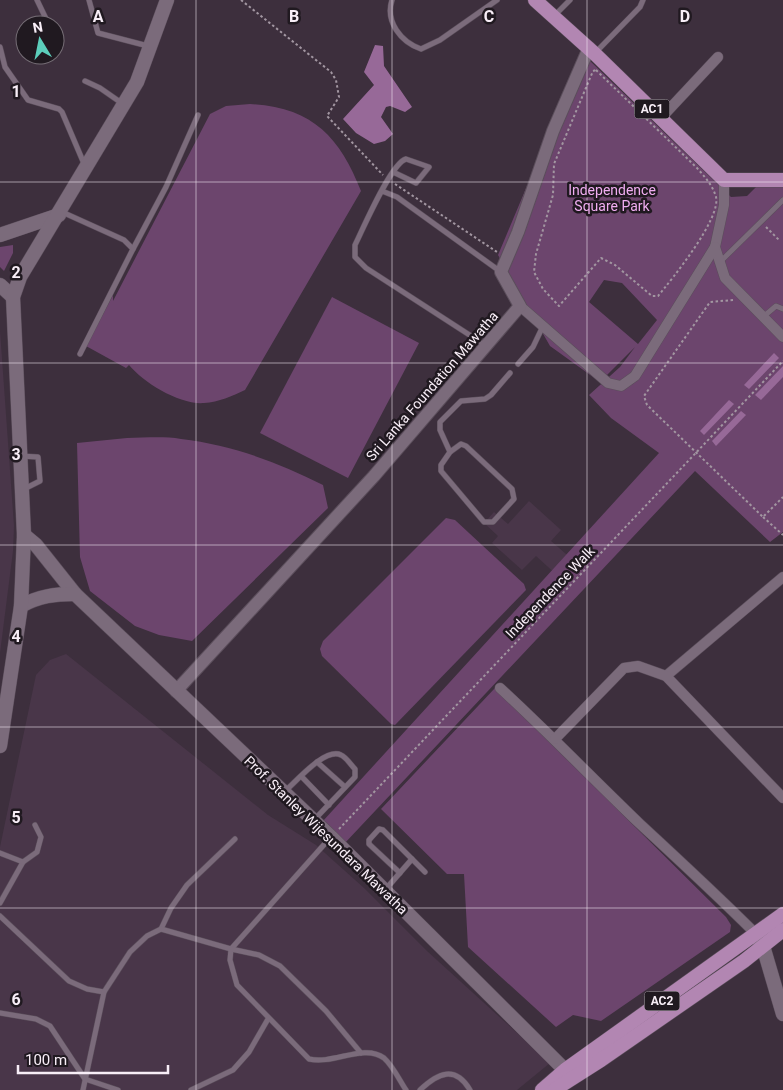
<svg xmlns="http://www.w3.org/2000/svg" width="783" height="1090" font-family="Roboto,sans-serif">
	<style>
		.built { fill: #493649 }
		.green { fill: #6c456d; fill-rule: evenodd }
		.water { fill: #976998 }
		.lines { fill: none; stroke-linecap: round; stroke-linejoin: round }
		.service-casing { stroke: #5b4e5b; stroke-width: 6 }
		.minor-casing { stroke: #5b4e5b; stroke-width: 11 }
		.tertiary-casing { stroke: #5b4e5b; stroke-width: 14 }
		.secondary-casing { stroke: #5b4e5b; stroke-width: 15 }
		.primary-casing { stroke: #5b4e5b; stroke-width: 15 }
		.path { stroke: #a296a1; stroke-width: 2; stroke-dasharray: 2.5 2.5; stroke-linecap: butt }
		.service { stroke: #7b6b7b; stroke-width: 5 }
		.minor { stroke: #7b6b7b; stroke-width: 10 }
		.tertiary { stroke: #7b6b7b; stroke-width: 12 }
		.secondary { stroke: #7b6b7b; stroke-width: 14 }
		.primary { stroke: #b286b2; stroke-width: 14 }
		.grid { fill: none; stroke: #f8eef7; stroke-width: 1; stroke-opacity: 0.55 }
		.labels { text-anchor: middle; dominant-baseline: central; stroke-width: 5; stroke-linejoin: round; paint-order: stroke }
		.shield { fill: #201920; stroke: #b7aeb6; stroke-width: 1 }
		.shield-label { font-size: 12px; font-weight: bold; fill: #f8eef7 }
		.park-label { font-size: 14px; fill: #f0adf1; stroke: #201920 }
		.street-label { font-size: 14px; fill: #f8eef7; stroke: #201920 }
		.grid-label { font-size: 16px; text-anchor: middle; font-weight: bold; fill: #f8eef7; stroke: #201920; stroke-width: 5; stroke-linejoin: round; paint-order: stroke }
	</style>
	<rect width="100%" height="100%" fill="#3d2f3d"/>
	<g class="built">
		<polygon points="0,331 14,526 13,551 0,653"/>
		<polygon points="529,501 561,530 551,541 573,560 558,576 536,556 522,570 492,543 498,536 484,523 494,512 508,524"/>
		<polygon points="66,654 268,815 316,845 364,888 427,951 550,1063 517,1090 0,1090 0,847 36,675 50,660"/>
	</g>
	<g class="green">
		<path d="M588,59L731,197L747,196L758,185H783V532L770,542L695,471L344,844L323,821L659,453L611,418L589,395L620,367L635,347L600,382L550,346L498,255L540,155ZM604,280L622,283L657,320L638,344L589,302Z"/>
		<path d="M250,104C312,107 340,137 361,191L245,390C232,396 219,402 204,403C180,405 144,383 129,365L126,368L86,346L113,295V301L210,114L226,106Z"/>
		<polygon points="13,245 13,253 4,271 0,267 0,247"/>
		<polygon points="332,297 419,343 348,478 260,433"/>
		<path d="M127,438C144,438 163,436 181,439C232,445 277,462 323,485L328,508L192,641L159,635L135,626L90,591L80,557L77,443Z"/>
		<polygon points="446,518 455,520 524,584 526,590 395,725 391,724 322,656 320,649 323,641"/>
		<polygon points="495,688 726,917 731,925 730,932 601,1021 573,1015 556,1027 468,947 464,874 447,874 381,809"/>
	</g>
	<g class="water">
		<polygon points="375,45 383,46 384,66 412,107 405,112 390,106 386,107 381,117 393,134 385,141 374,144 356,133 343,119 374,85 364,72"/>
		<polygon points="774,353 779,358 749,389 744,385"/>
		<polygon points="783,366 783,377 761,400 755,395"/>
		<polygon points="729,400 734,404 704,435 700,431"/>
		<polygon points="741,411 746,415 716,446 712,441"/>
	</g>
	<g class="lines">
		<defs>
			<g id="service">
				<polyline points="37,0 49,25"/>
				<polyline points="89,0 98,33 148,46"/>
				<path d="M392,0C385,22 401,42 421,49L440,40L497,0"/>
				<polyline points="555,15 570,0"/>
				<polyline points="0,47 5,67 28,100 59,109 62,112 85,166"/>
				<polyline points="595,53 640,7 643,0"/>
				<polyline points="85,81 100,88 123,104"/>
				<path d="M393,172L416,183L429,167L406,159C391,163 363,229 355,245V257L366,268L485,345"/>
				<polyline points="382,191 397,197 501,272"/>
				<polyline points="62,212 124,240 133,249 80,354"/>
				<polyline points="133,249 166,187 198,115"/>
				<polyline points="720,262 783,200"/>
				<polyline points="763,317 776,306 783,309"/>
				<polyline points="518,364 533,347 543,326"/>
				<polygon points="461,444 466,446 512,489 514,499 493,522 484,522 441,471 441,465 450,452"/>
				<polyline points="450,452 440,430 440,422 461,401 485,399 491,395 510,373"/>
				<polyline points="20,456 38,457 40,481 22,490"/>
				<polyline points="317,762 345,787"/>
				<polyline points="302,777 329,805"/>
				<path d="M284,792C296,782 325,747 341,755C346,757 351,765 355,769V777L314,820"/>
				<path d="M329,839L231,949L230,960L237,985L309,1059C333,1065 364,1043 384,1058C393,1066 400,1081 406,1090"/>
				<polyline points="0,853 23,862 0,903"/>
				<polyline points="23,862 37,852 41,837 35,825"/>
				<polyline points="400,873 369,844 369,840 379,829 383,830 425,872"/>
				<polyline points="385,890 412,859"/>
				<polyline points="0,916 69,981 87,989 104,992"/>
				<polyline points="161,929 171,908 187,885 235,839"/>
				<polyline points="0,1013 36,1019 50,1026 85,1079 118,1090"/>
				<polyline points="83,1090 104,992 130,952 147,936 161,929 231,949 259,955 280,966 326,1011 361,1053"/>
				<polyline points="191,1090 233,1070 249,1052 268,1019"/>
				<path d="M420,1090C438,1073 455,1065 470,1090"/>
			</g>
			<g id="minor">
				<polyline points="661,118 718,57"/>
				<polyline points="724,180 724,205 715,247 725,278 783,337"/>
				<polyline points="520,306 608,383 621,386 635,376 715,247"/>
				<polyline points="666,676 783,577"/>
				<path d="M500,688C548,732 593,779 640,824C679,860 718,896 756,934"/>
				<polyline points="555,739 624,668 638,666 666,676 783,798"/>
			</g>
			<polyline id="tertiary" points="176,691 374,476 520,306 501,272 518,232 553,131 589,48"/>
			<g id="secondary">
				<polyline points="0,235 59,215"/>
				<polyline points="0,285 13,297"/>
				<polyline points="24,535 36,545 75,594 331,837 572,1077"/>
				<path d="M21,606C39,596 55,594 75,594"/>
				<polyline points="0,746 21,606 24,535 13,297 20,277 137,82 167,0"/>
				<polyline points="757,937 763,946 783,1014"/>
			</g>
			<g id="primary">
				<polyline points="535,0 595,54 724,180 783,180"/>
				<polyline points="542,1090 565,1070 783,914"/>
				<polyline points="554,1090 601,1060 744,961 783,930"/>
			</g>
		</defs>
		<use href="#service" class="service-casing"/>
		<use href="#minor" class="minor-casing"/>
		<use href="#tertiary" class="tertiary-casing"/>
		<use href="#secondary" class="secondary-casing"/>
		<use href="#primary" class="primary-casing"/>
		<g class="path">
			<polyline points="241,0 331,72 336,80 339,97 327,116 383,175"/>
			<path d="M596,70L697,168C705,177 713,186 716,197C721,219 672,279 658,296H652L615,265L601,258L559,306L543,289L534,272L536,254L553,195L554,164L593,71Z"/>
			<polyline points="395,184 497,252"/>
			<polyline points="766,227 780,241"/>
			<polyline points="733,300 710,302 644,396 647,405 763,517 783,497"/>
			<polyline points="763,517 783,535"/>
			<polyline points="339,829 783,361"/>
		</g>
		<use href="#service" class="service"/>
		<use href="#minor" class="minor"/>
		<use href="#tertiary" class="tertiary"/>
		<use href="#secondary" class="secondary"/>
		<use href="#primary" class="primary"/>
	</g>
	<path class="grid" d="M196,0V1090M392,0V1090M587,0V1090M0,182H783M0,363H783M0,545H783M0,727H783M0,908H783"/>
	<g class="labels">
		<g class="shield">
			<rect x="634.5" y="99.5" width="35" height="19" rx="4"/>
			<rect x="644.5" y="991.5" width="35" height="19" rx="4"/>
		</g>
		<g class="shield-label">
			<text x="652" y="109">AC1</text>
			<text x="662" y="1001">AC2</text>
		</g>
		<g class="park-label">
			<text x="612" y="190">Independence<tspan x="612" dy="16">Square Park</tspan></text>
		</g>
		<g class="street-label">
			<text transform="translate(432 386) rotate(-49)">Sri Lanka Foundation Mawatha</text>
			<text transform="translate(550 592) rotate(-46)">Independence Walk</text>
			<text transform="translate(326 835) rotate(44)">Prof. Stanley Wijesundara Mawatha</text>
		</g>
	</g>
	<g class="grid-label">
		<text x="98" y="22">A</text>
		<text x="294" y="22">B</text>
		<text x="489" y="22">C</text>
		<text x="685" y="22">D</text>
		<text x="16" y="97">1</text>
		<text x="16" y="278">2</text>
		<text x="16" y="460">3</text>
		<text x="16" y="642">4</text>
		<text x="16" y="823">5</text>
		<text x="16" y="1005">6</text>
	</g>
	<g transform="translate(40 40) rotate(350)"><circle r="24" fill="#201920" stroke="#766e76"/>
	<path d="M0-4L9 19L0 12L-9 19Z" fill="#5ccebb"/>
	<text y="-8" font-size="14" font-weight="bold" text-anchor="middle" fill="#f8eef7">N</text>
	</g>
	<path d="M18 1065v8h150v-8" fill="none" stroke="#f8eef7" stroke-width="2.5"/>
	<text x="25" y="1065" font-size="15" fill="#f8eef7" stroke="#201920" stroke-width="4" paint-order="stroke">100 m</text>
</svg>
